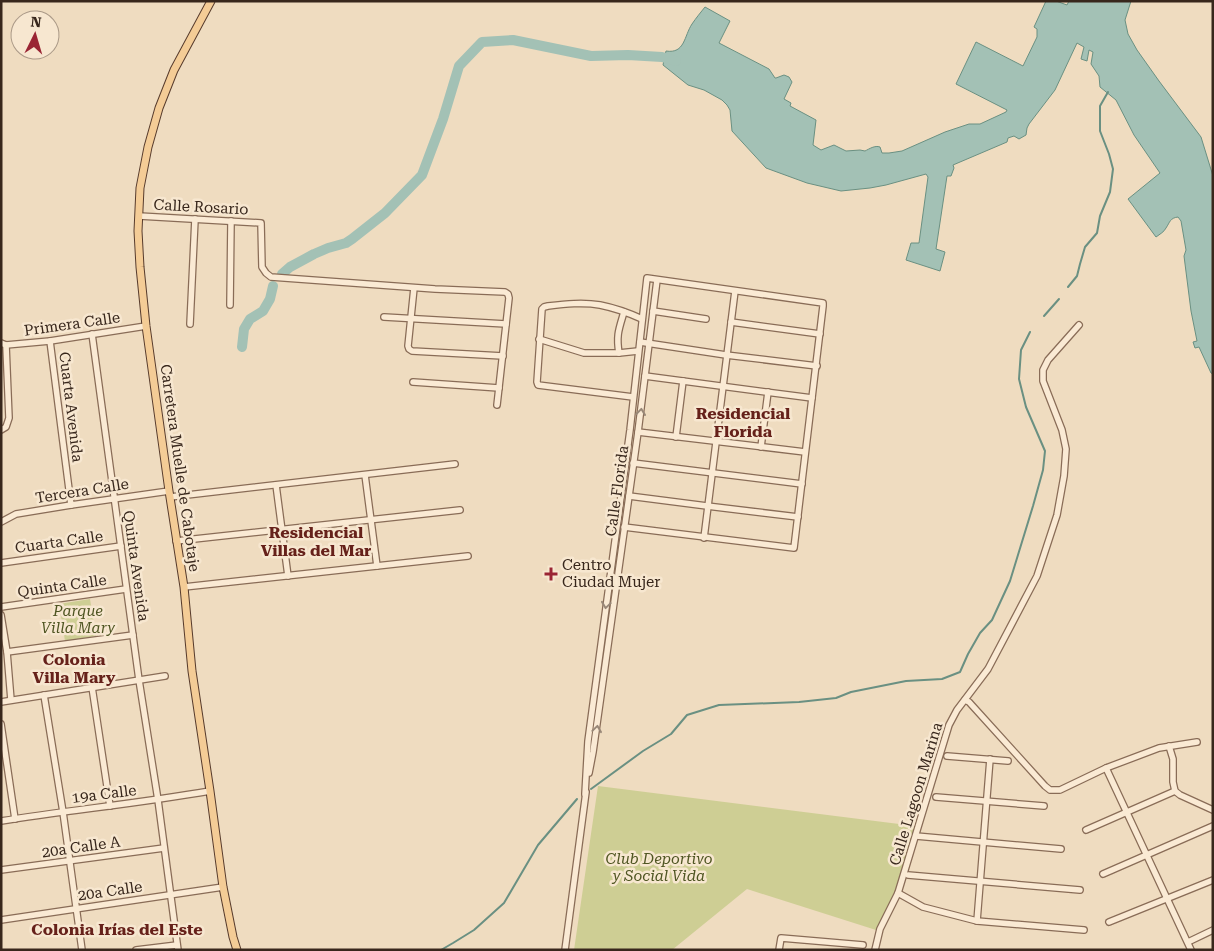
<svg xmlns="http://www.w3.org/2000/svg" width="1214" height="951" font-family="'Roboto Serif',serif">
	<style>
		.green { fill: #cece94 }
		.water { fill: #a3c1b5; stroke: #6a9082 }
		.lines { fill: none; stroke-linecap: round; stroke-linejoin: round }
		.stream { stroke: #6a9082; stroke-width: 2 }
		.river { stroke: #a3c1b5; stroke-width: 10 }
		.minor-casing { stroke: #896c57; stroke-width: 8 }
		.major-casing { stroke: #573b2c; stroke-width: 9 }
		.minor { stroke: #faead4; stroke-width: 5.5 }
		.major { stroke: #f4cc96; stroke-width: 7 }
		.oneway { stroke: #998878 }
		.poi-dot { fill: #9a2534; stroke: #f7e7d0; stroke-width: 2 }
		.labels { text-anchor: middle; dominant-baseline: central; stroke-width: 5; stroke-linejoin: round; paint-order: stroke }
		.street-label { font-size: 15px; fill: #38271c; stroke: #f7e7d0 }
		.poi-label { font-size: 15px; fill: #38271c; stroke: #f7e7d0; text-anchor: start }
		.park-label { font-size: 15px; font-style: italic; fill: #4f5522; stroke: #f7e7d0 }
		.neighbourhood-label { font-size: 16px; font-weight: bold; fill: #66211a; stroke: #f7e7d0 }
	</style>
	<rect width="100%" height="100%" fill="#efdcc0"/>
	<g class="green">
		<polygon points="90,599 96,636 65,641 59,604"/>
		<polygon points="598,786 915,826 894,897 876,930 747,889 672,950 574,950"/>
	</g>
	<path class="water" d="M1046,1H1056L1067,5L1069,1H1131L1125,20L1128,34L1137,50L1159,81L1201,137L1213,176V374L1211,373L1199,347L1195,348L1193,342L1197,341L1191,311L1184,256L1186,250L1181,221L1178,217C1170,218 1170,222 1166,228C1164,232 1160,234 1156,237L1128,199L1160,173L1134,135L1116,100L1100,87L1099,76L1091,64L1093,52L1089,50L1087,61L1081,59L1084,47L1077,43L1055,90L1029,124L1027,128L1026,135L1019,139L1014,136L1008,138L1007,142L953,165L954,168L951,176H947L936,249L945,252L940,271L906,260L911,243H919L928,177L926,174L886,185L870,188L841,191L807,183L766,168L732,131L730,110L727,105L722,100L704,90L688,85L663,65L666,51C685,54 684,36 692,24C696,18 701,12 705,7L730,21L719,43L769,69L775,78H776L784,75L789,77L792,82L784,99L791,103L790,106L816,120L813,145L821,150L834,145L846,151L860,150L865,151C869,149 875,145 880,147L882,153H889L902,151L945,132L969,124H980L1006,112L1007,110L956,84L976,42L1023,66L1037,37V29L1034,27Z"/>
	<g class="lines">
		<g class="stream">
			<polyline points="1068,287 1077,276 1080,264 1085,247 1097,233 1100,216 1110,192 1113,169 1109,154 1100,131 1100,106 1108,92"/>
			<polyline points="1044,316 1059,299"/>
			<polyline points="591,789 643,751 671,734 687,715 719,705 799,702 836,698 851,692 906,681 942,679 960,672 968,654 980,633 992,620 1010,581 1033,506 1043,470 1045,451 1026,407 1019,379 1021,350 1030,332"/>
			<polyline points="441,950 453,943 474,930 504,903 538,845 577,799"/>
		</g>
		<g class="river">
			<polyline points="282,274 290,267 314,254 328,248 346,243 352,239 385,213 422,175 443,119 459,66 482,42 513,40 591,56 628,55 662,57 676,61"/>
			<polyline points="242,347 244,329 250,319 263,311 270,299 273,286"/>
		</g>
		<defs>
			<g id="minor">
				<polyline points="139,216 261,223 262,267 266,273 271,277 435,289 505,292 508,294 509,298 497,405"/>
				<polyline points="414,288 408,346 409,349 412,351 503,356"/>
				<polyline points="230,305 231,221"/>
				<polyline points="653,311 706,319"/>
				<polyline points="384,317 506,324"/>
				<polyline points="731,322 820,334"/>
				<polyline points="190,324 195,219"/>
				<polyline points="92,334 139,680 158,800 178,950"/>
				<polyline points="539,339 584,353 619,353 638,351"/>
				<polyline points="50,341 71,505"/>
				<polyline points="640,342 726,355 817,366"/>
				<polyline points="1,343 6,345 50,341 146,326"/>
				<path d="M619,353C616,335 619,329 624,312"/>
				<polyline points="645,376 812,398"/>
				<polyline points="413,382 499,388"/>
				<path d="M633,397L538,385L537,382L542,309L544,307L548,306C565,304 583,302 600,305C615,308 629,313 642,319"/>
				<polyline points="1,430 6,427 9,418 6,345"/>
				<polyline points="638,432 805,452"/>
				<polyline points="676,437 683,381"/>
				<polyline points="761,447 768,392"/>
				<polyline points="633,463 802,484"/>
				<polyline points="365,475 377,566"/>
				<polyline points="276,485 288,576"/>
				<polyline points="629,496 707,506 798,517"/>
				<polyline points="170,497 455,464"/>
				<polyline points="1,522 16,514 71,505 169,491"/>
				<polyline points="704,538 735,291"/>
				<polyline points="176,541 460,510"/>
				<polyline points="1,563 121,546"/>
				<polyline points="184,587 468,556"/>
				<polyline points="1,607 126,589"/>
				<polyline points="1,615 7,652 11,700"/>
				<polyline points="7,652 133,635"/>
				<polyline points="92,687 110,806"/>
				<polyline points="44,695 63,812 82,950"/>
				<polyline points="965,700 969,702 1045,786 1050,790 1060,790 1106,768 1159,748 1197,742"/>
				<polyline points="1,702 165,676"/>
				<polyline points="1,724 15,819"/>
				<polyline points="1169,746 1173,759 1173,782 1175,791 1180,795 1213,810"/>
				<polyline points="947,756 1008,761"/>
				<polyline points="1106,768 1191,950"/>
				<polyline points="589,773 593,752 638,432 657,280"/>
				<polyline points="585,794 588,741 630,430 647,278 823,303 823,306 794,548 624,527"/>
				<polyline points="936,797 1044,806"/>
				<path d="M1,821C71,810 141,803 210,791"/>
				<polyline points="1086,830 1175,791"/>
				<polyline points="916,836 1061,849"/>
				<polyline points="1,870 164,848"/>
				<polyline points="1103,874 1213,826"/>
				<polyline points="908,875 1080,890"/>
				<polyline points="898,893 923,907 977,921 1084,930"/>
				<polyline points="1,920 223,887"/>
				<polyline points="977,921 990,759"/>
				<polyline points="1109,922 1213,880"/>
				<polyline points="1188,942 1213,930"/>
				<polyline points="136,950 177,945"/>
				<polyline points="565,950 586,792"/>
				<polyline points="779,950 781,938 863,945"/>
				<polyline points="875,950 880,929 898,893 949,725 957,710 988,669 1037,576 1057,515 1064,476 1066,449 1062,430 1043,381 1043,370 1048,360 1079,325"/>
			</g>
			<polyline id="major" points="211,1 174,70 159,108 148,147 140,188 138,231 140,267 146,326 169,491 184,587 192,671 210,791 223,887 233,937 237,950"/>
		</defs>
		<use href="#minor" class="minor-casing"/>
		<use href="#major" class="major-casing"/>
		<use href="#minor" class="minor"/>
		<use href="#major" class="major"/>
	</g>
	<defs><path id="oneway-chevron" d="M-2-3.5L2.5 0L-2 3.5" fill="none" stroke-width="1.6" stroke-linecap="round" stroke-linejoin="round" transform="scale(1.25)"/></defs>
	<g class="oneway">
		<use href="#oneway-chevron" transform="translate(641 412) rotate(-83)"/>
		<use href="#oneway-chevron" transform="translate(606 605) rotate(98)"/>
		<use href="#oneway-chevron" transform="translate(597 729) rotate(-82)"/>
	</g>
	<path class="poi-dot" d="M548.5 566.5h5v5h5v5h-5v5h-5v-5h-5v-5h5z"/>
	<g class="labels">
		<g class="street-label">
			<text transform="translate(201 207) rotate(3)">Calle Rosario</text>
			<text transform="translate(72 324) rotate(-8)">Primera Calle</text>
			<text transform="translate(71 407) rotate(83)">Cuarta Avenida</text>
			<text transform="translate(180 468) rotate(82)">Carretera Muelle de Cabotaje</text>
			<text transform="translate(82 491) rotate(-9)">Tercera Calle</text>
			<text transform="translate(617 491) rotate(-82)">Calle Florida</text>
			<text transform="translate(59 542) rotate(-8)">Cuarta Calle</text>
			<text transform="translate(136 566) rotate(82)">Quinta Avenida</text>
			<text transform="translate(62 586) rotate(-8)">Quinta Calle</text>
			<text transform="translate(104 794) rotate(-7)">19a Calle</text>
			<text transform="translate(916 794) rotate(-73)">Calle Lagoon Marina</text>
			<text transform="translate(81 847) rotate(-8)">20a Calle A</text>
			<text transform="translate(110 891) rotate(-8)">20a Calle</text>
		</g>
		<g class="poi-label">
			<text x="562" y="565">Centro<tspan x="562" dy="17">Ciudad Mujer</tspan></text>
		</g>
		<g class="park-label">
			<text x="78" y="611">Parque<tspan x="78" dy="17">Villa Mary</tspan></text>
			<text x="659" y="859">Club Deportivo<tspan x="659" dy="17">y Social Vida</tspan></text>
		</g>
		<g class="neighbourhood-label">
			<text x="743" y="413">Residencial<tspan x="743" dy="18">Florida</tspan></text>
			<text x="316" y="532">Residencial<tspan x="316" dy="18">Villas del Mar</tspan></text>
			<text x="74" y="659">Colonia<tspan x="74" dy="18">Villa Mary</tspan></text>
			<text x="117" y="929">Colonia Irías del Este</text>
		</g>
	</g>
	<rect width="1214" height="951" fill="none" stroke="#38271c" stroke-width="5"/>
	<g transform="translate(35 35) rotate(5)"><circle r="24" fill="#f7e7d0" stroke="#ab9a88"/>
	<path d="M0-4L9 19L0 12L-9 19Z" fill="#9a2534"/>
	<text y="-8" font-size="14" font-weight="bold" text-anchor="middle" fill="#38271c">N</text>
	</g>
</svg>
